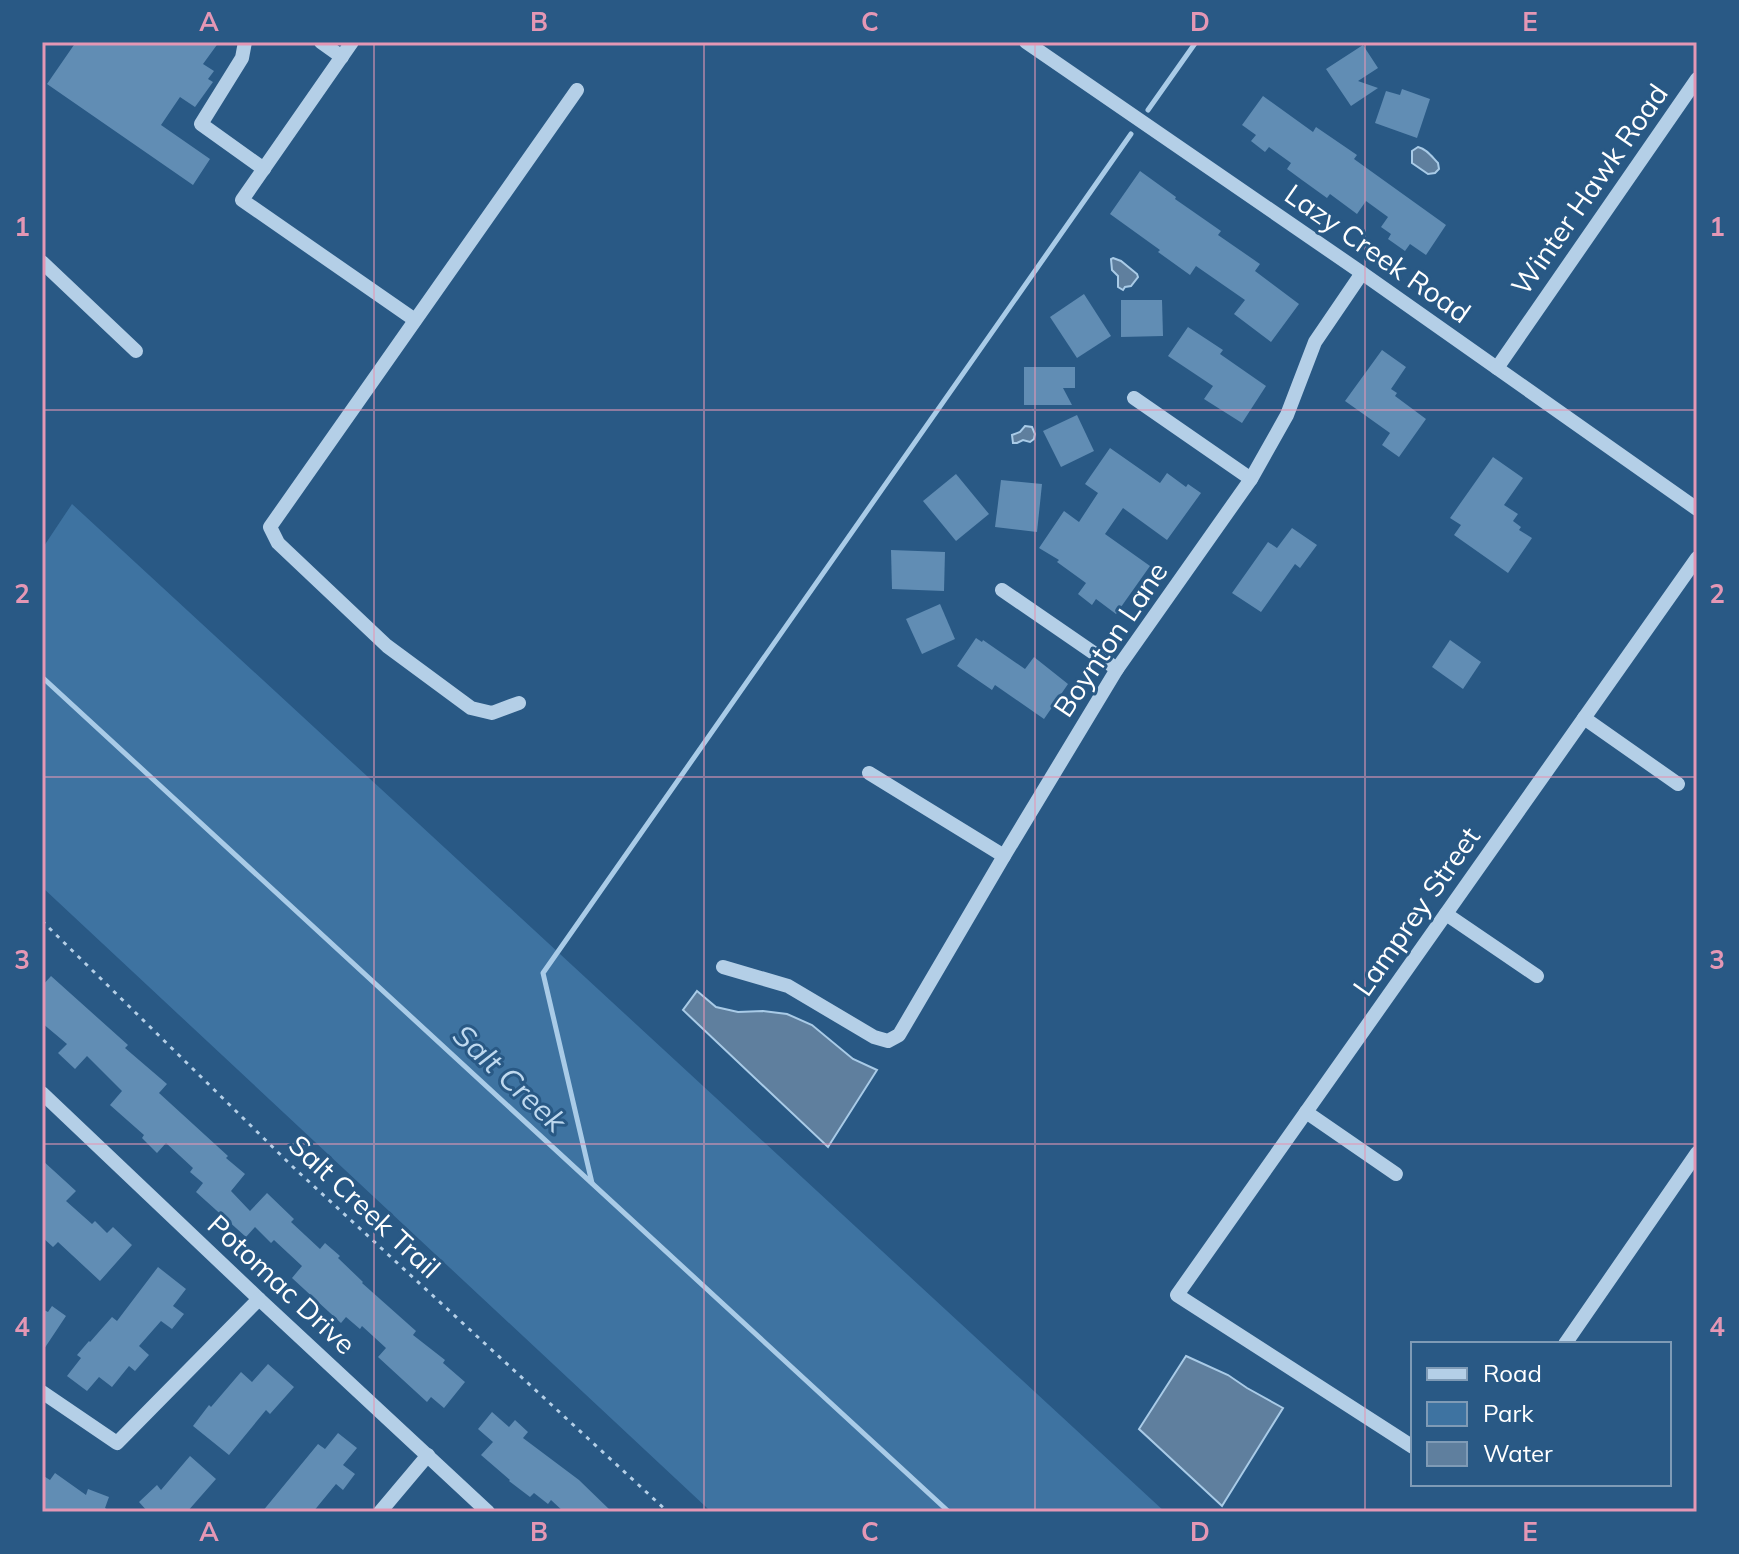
<svg xmlns="http://www.w3.org/2000/svg" width="1739" height="1554" font-family="Mulish,sans-serif">
	<style>
		.green { fill: #3e73a1 }
		.water { fill: #5f7f9e; stroke: #a9cbe7; stroke-width: 2 }
		.lines { fill: none; stroke-linecap: round; stroke-linejoin: round }
		.stream { stroke: #a9cbe7; stroke-width: 5 }
		.building { fill: #618db4 }
		.path { stroke: #b4cfe7; stroke-width: 3; stroke-dasharray: 4 6; stroke-linecap: butt }
		.minor { stroke: #b4cfe7; stroke-width: 14 }
		.grid { fill: none; stroke: #e497b5; stroke-width: 2; stroke-opacity: 0.55 }
		.labels { text-anchor: middle; dominant-baseline: central; stroke-width: 6; stroke-linejoin: round; paint-order: stroke }
		.street-label { font-size: 28px; fill: #fff; stroke: #295985 }
		.water-label { font-size: 30px; font-style: italic; fill: #bfd9ef; stroke: #295985 }
		.neatline { fill: none; stroke: #e497b5; stroke-width: 3 }
		.grid-label { font-size: 26px; text-anchor: middle; font-weight: bold; fill: #e497b5 }
	</style>
	<rect width="100%" height="100%" fill="#295985"/>
	<polygon class="green" points="72,504 1165,1512 711,1512 706,1507 42,887 42,549"/>
	<g class="water">
		<path d="M1418,147C1427,149 1432,157 1438,163L1439,169L1435,173L1428,174L1412,163V151Z"/>
		<polygon points="1113,258 1121,261 1137,274 1138,277 1131,286 1125,287 1123,290 1118,287 1118,276 1112,270 1111,259"/>
		<polygon points="1025,426 1032,427 1035,434 1034,439 1030,442 1023,440 1017,443 1013,443 1012,435 1020,432"/>
		<polygon points="697,991 716,1007 738,1012 763,1011 787,1014 812,1025 853,1059 877,1070 828,1147 683,1010"/>
		<polygon points="1186,1356 1228,1375 1247,1388 1283,1408 1222,1506 1139,1429"/>
	</g>
	<g class="lines">
		<g class="stream">
			<polyline points="1148,110 1196,42"/>
			<polyline points="42,677 949,1512"/>
			<polyline points="592,1183 543,973 1131,134"/>
		</g>
	</g>
	<g class="building">
		<polygon points="76,42 219,42 203,64 214,71 208,79 213,82 195,107 180,97 161,125 210,159 193,185 47,84"/>
		<polygon points="1363,45 1378,68 1358,81 1378,88 1351,106 1326,69"/>
		<polygon points="1402,89 1430,99 1417,138 1375,123 1386,91 1400,95"/>
		<polygon points="1263,96 1313,132 1316,127 1357,155 1354,159 1446,225 1426,255 1410,244 1405,251 1388,239 1391,234 1381,227 1388,217 1366,201 1357,214 1330,194 1327,198 1302,180 1287,169 1291,163 1269,147 1265,152 1251,141 1256,135 1242,125"/>
		<polygon points="1140,171 1176,197 1175,199 1221,231 1218,235 1260,264 1255,271 1299,304 1271,342 1234,314 1245,300 1196,266 1190,275 1158,252 1160,250 1110,214"/>
		<polygon points="1084,294 1111,336 1077,358 1050,317"/>
		<polygon points="1121,300 1162,300 1163,336 1121,337"/>
		<polygon points="1188,327 1223,350 1220,354 1266,386 1242,423 1204,399 1213,386 1168,356"/>
		<polygon points="1382,350 1406,367 1391,389 1397,393 1395,396 1426,419 1399,457 1382,445 1390,433 1345,401"/>
		<polygon points="1024,367 1075,367 1075,388 1063,388 1072,405 1024,405"/>
		<polygon points="1077,415 1094,451 1061,467 1043,431"/>
		<polygon points="1110,448 1160,483 1167,473 1186,487 1188,484 1201,493 1167,540 1123,508 1105,534 1150,566 1116,614 1096,599 1092,605 1078,594 1086,583 1057,562 1059,560 1039,548 1064,511 1079,522 1098,493 1085,484"/>
		<polygon points="1493,457 1523,478 1504,505 1518,514 1513,521 1521,527 1519,530 1532,538 1508,573 1454,535 1461,525 1450,518"/>
		<polygon points="956,474 989,514 956,541 923,501"/>
		<polygon points="1001,480 1042,484 1037,532 995,527"/>
		<polygon points="1292,528 1317,545 1300,568 1295,564 1261,612 1232,593 1268,542 1277,548"/>
		<polygon points="891,550 945,552 944,591 892,589"/>
		<polygon points="940,604 955,639 922,654 906,619"/>
		<polygon points="976,638 982,642 983,640 1025,669 1034,657 1068,684 1044,719 995,685 992,690 957,666"/>
		<polygon points="1450,640 1481,662 1463,689 1432,667"/>
		<polygon points="51,976 128,1045 125,1048 167,1084 159,1093 228,1156 226,1158 245,1174 231,1191 250,1211 267,1193 294,1219 291,1222 320,1249 325,1243 340,1256 338,1258 363,1282 362,1283 416,1331 413,1335 445,1360 443,1363 465,1382 444,1408 431,1397 427,1402 378,1357 386,1348 362,1326 360,1329 346,1317 341,1323 292,1278 302,1266 274,1240 271,1243 255,1227 246,1237 196,1192 203,1183 190,1172 193,1168 166,1143 157,1153 142,1138 144,1135 110,1105 122,1091 87,1056 75,1069 58,1053 67,1044 42,1023 42,986"/>
		<polygon points="42,1160 76,1191 66,1201 92,1224 95,1221 107,1233 113,1227 132,1245 100,1281 58,1242 53,1247 42,1237"/>
		<polygon points="158,1267 186,1289 173,1306 184,1314 172,1329 161,1321 139,1346 149,1355 135,1371 129,1366 112,1387 99,1377 87,1391 67,1376 81,1358 77,1355 89,1341 90,1342 112,1317 117,1321"/>
		<polygon points="52,1306 66,1316 42,1352 42,1309 48,1312"/>
		<polygon points="268,1364 294,1387 270,1414 266,1410 229,1455 193,1426 209,1405 211,1407 241,1372 252,1382"/>
		<polygon points="492,1412 509,1427 515,1420 528,1432 523,1438 579,1480 612,1512 564,1512 551,1500 548,1504 534,1493 530,1497 509,1481 510,1480 481,1455 493,1442 478,1429"/>
		<polygon points="338,1433 357,1448 343,1465 355,1474 343,1490 336,1484 313,1512 262,1512 318,1444 325,1449"/>
		<polygon points="190,1456 216,1479 187,1512 148,1512 139,1502 157,1485 161,1490"/>
		<polygon points="55,1473 86,1495 88,1489 109,1497 105,1508 111,1512 42,1512 42,1475 50,1480"/>
	</g>
	<g class="lines">
		<polyline class="path" points="42,921 293,1167 668,1512"/>
		<g class="minor">
			<polyline points="245,42 242,58 201,124 264,169"/>
			<polyline points="321,42 342,57"/>
			<polyline points="352,42 242,200 415,320"/>
			<polyline points="1026,42 1362,273 1697,509"/>
			<polyline points="42,262 136,351"/>
			<polyline points="1497,368 1697,79"/>
			<polyline points="1134,398 1251,479"/>
			<polyline points="1002,590 1117,669"/>
			<polyline points="519,703 492,713 471,708 387,646 278,543 270,527 577,90"/>
			<polyline points="1584,718 1678,784"/>
			<polyline points="869,773 1004,856"/>
			<polyline points="1446,914 1537,976"/>
			<polyline points="723,967 788,986 874,1037 888,1041 899,1035 1004,856 1117,669 1251,479 1287,415 1315,342 1362,273"/>
			<polyline points="42,1093 259,1299 488,1512"/>
			<polyline points="1306,1112 1396,1174"/>
			<polyline points="1565,1344 1697,1153"/>
			<polyline points="42,1392 117,1443 259,1299"/>
			<polyline points="1413,1447 1177,1295 1697,558"/>
			<polyline points="380,1512 428,1455"/>
		</g>
	</g>
	<path class="grid" d="M374,42V1512M704,42V1512M1035,42V1512M1365,42V1512M42,410H1697M42,777H1697M42,1144H1697"/>
	<g class="labels">
		<g class="street-label">
			<text transform="translate(1589 189) rotate(-55)">Winter Hawk Road</text>
			<text transform="translate(1378 253) rotate(35)">Lazy Creek Road</text>
			<text transform="translate(1110 639) rotate(-56)">Boynton Lane</text>
			<text transform="translate(1416 911) rotate(-55)">Lamprey Street</text>
			<text transform="translate(365 1206) rotate(43)">Salt Creek Trail</text>
			<text transform="translate(282 1284) rotate(43)">Potomac Drive</text>
		</g>
		<g class="water-label">
			<text transform="translate(510 1078) rotate(43)">Salt Creek</text>
		</g>
	</g>
	<rect width="1739" height="1554" fill="none" stroke="#295985" stroke-width="88"/>
	<rect x="1411" y="1342" width="260" height="144" fill="#295985" stroke="#7f9bb6" stroke-width="2"/>
	<rect x="1427" y="1368" width="40" height="12" fill="#b4cfe7" stroke="#7f9bb6" stroke-width="2"/>
	<text x="1483" y="1382" font-size="24" fill="#ffffff">Road</text>
	<rect x="1427" y="1402" width="40" height="24" fill="#3e73a1" stroke="#7f9bb6" stroke-width="2"/>
	<text x="1483" y="1422" font-size="24" fill="#ffffff">Park</text>
	<rect x="1427" y="1442" width="40" height="24" fill="#5f7f9e" stroke="#7f9bb6" stroke-width="2"/>
	<text x="1483" y="1462" font-size="24" fill="#ffffff">Water</text>
	<rect x="44" y="44" width="1651" height="1466" class="neatline"/>
	<g class="grid-label">
		<text x="209" y="31">A</text>
		<text x="539" y="31">B</text>
		<text x="870" y="31">C</text>
		<text x="1200" y="31">D</text>
		<text x="1530" y="31">E</text>
		<text x="22" y="236">1</text>
		<text x="1717" y="236">1</text>
		<text x="22" y="603">2</text>
		<text x="1717" y="603">2</text>
		<text x="22" y="969">3</text>
		<text x="1717" y="969">3</text>
		<text x="22" y="1336">4</text>
		<text x="1717" y="1336">4</text>
		<text x="209" y="1541">A</text>
		<text x="539" y="1541">B</text>
		<text x="870" y="1541">C</text>
		<text x="1200" y="1541">D</text>
		<text x="1530" y="1541">E</text>
	</g>
</svg>
